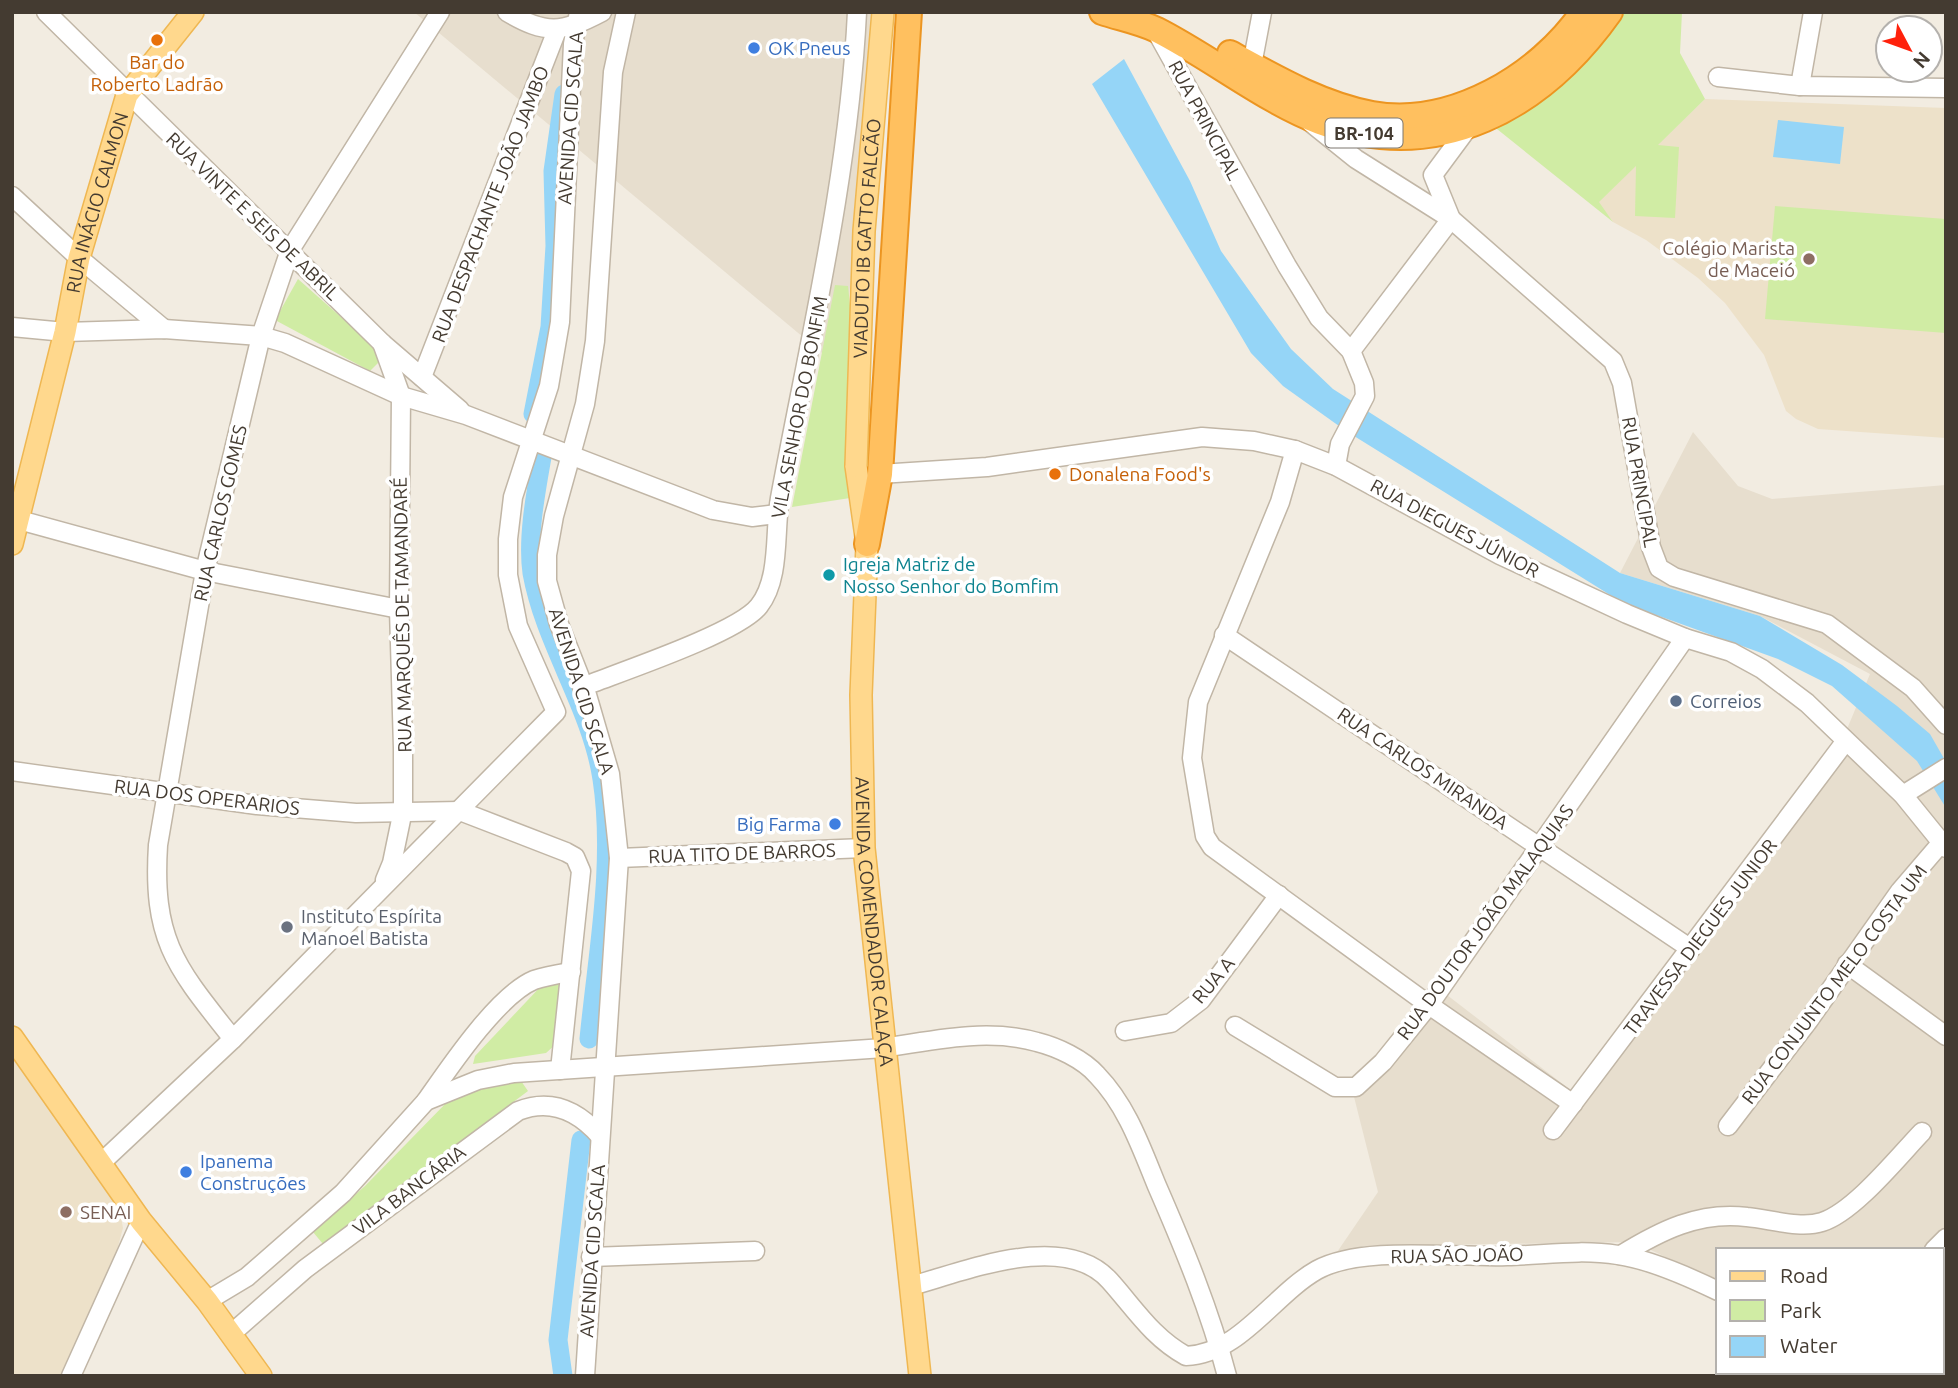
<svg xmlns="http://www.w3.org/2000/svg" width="1958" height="1388" font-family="Ubuntu,sans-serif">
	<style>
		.residential { fill: #e7dece }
		.education { fill: #ede1c9 }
		.green { fill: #d0eca4 }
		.water { fill: #95d5f7 }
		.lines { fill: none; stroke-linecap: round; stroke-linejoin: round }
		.canal { stroke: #95d5f7; stroke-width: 19 }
		.minor-casing { stroke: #c1b6a6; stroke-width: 21 }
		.major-casing { stroke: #efb752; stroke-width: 24 }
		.highway-casing { stroke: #ec9521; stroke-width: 28 }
		.minor { stroke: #fff; stroke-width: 18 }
		.major { stroke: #ffd88d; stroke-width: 21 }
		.highway { stroke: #ffc05f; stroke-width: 24 }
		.major-bridge-casing { stroke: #efb752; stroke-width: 24; stroke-linecap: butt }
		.major-bridge { stroke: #ffd88d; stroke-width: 21 }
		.food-dot { fill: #e8710a; stroke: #fff; stroke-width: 2.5 }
		.shop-dot { fill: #3f7fe0; stroke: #fff; stroke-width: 2.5 }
		.education-dot { fill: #8d6e63; stroke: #fff; stroke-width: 2.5 }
		.culture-dot { fill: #0f9aa8; stroke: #fff; stroke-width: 2.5 }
		.service-dot { fill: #5c6f8a; stroke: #fff; stroke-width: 2.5 }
		.worship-dot { fill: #6b7280; stroke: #fff; stroke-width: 2.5 }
		.labels { text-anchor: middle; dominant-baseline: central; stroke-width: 7; stroke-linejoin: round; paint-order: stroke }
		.shield { fill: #fff; stroke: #7c766f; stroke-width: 2 }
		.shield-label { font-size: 18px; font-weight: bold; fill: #443b31 }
		.shop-label { font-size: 19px; fill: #366cbe; stroke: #fff; text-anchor: start }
		.food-label { font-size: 19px; fill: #c56008; stroke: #fff }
		.street-label { font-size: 19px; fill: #443b31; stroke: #fff }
		.education-label { font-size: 19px; fill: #785e54; stroke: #fff; text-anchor: end }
		.culture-label { font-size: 19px; fill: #0d838f; stroke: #fff; text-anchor: start }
		.service-label { font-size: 19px; fill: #4e5e75; stroke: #fff; text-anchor: start }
		.worship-label { font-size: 19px; fill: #5b616d; stroke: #fff; text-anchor: start }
	</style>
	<rect width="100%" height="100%" fill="#f2ece1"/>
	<g class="residential">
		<polygon points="414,12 884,12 840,368"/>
		<polygon points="1693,432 1738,486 1772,499 1946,485 1946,1376 1828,1376 1830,1372 1942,1372 1942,1250 1718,1250 1718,1282 1634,1242 1364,1246 1333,1258 1378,1192 1350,1081 1366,1081 1434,985 1577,1095 1847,729 1870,674 1760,616 1620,573"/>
	</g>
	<g class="education">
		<polygon points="1705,99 1946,108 1946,438 1818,429 1796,419 1786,411 1764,355 1725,303 1698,278 1646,240 1613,222 1598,202"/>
		<polygon points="12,1049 117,1196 123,1228 116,1254 60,1376 12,1376"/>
	</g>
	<g class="green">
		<polygon points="1607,12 1682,12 1680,53 1705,99 1658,145 1679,147 1675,218 1635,216 1636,166 1599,202 1613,222 1487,121"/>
		<polygon points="1775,206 1946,219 1946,333 1765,319"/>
		<polygon points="298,279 376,348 380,361 370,371 275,320"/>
		<polygon points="835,285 848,286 853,334 850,498 792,507"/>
		<polygon points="557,981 566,987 556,1044 546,1053 473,1064 475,1056 543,984"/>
		<polygon points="519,1078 528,1091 323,1244 313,1232 365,1186 449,1100 490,1079"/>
	</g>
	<g class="water">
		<polygon points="1124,59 1190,181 1221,251 1291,349 1333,389 1620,573 1760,616 1842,665 1897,706 1930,734 1946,762 1946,808 1917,761 1832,686 1778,659 1623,603 1346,431 1283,386 1251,353 1092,84"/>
		<polygon points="1778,120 1844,127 1840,164 1773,157"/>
	</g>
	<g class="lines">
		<g class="canal">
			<polyline points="533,414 550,327 555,246 553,171 564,94"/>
			<path d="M542,457C536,491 527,538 532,573C545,645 591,707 602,779C615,864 597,955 589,1039"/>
			<polyline points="563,1376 558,1340 581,1140"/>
		</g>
		<defs>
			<g id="minor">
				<polyline points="46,12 382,343 460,410"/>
				<path d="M507,12C546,35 562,33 602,12"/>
				<polyline points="1155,29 1287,266 1319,318 1351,351 1364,383 1365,396 1340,444 1336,466"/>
				<polyline points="1252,65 1262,12"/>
				<polyline points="1718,77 1800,86 1946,88"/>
				<polyline points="1800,86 1813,12"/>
				<polyline points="1310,122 1356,159 1451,219 1613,361 1622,383 1651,547 1659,568 1674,577 1827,624 1913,688 1946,725"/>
				<polyline points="12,196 79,258 164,329"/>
				<polyline points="12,327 65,332 164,329 261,336 285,343 401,396 466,415 713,510 752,517 777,514"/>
				<polyline points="382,343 401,396 399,609 403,748 403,810 392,863 385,880"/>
				<polyline points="1351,351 1451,219 1433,175 1470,125"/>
				<polyline points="422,377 557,30"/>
				<polyline points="1295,450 1280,502 1198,702 1192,758 1205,836 1212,847 1429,1005 1573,1104"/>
				<polyline points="880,474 987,467 1202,437 1254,441 1295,450 1336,466 1500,555 1627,614 1685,638 1731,652 1762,669 1807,703 1903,795 1946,848"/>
				<polyline points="12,518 205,571 399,609"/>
				<polyline points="1224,635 1691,949"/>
				<path d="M582,687C620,672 738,633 759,606C781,578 774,531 780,498C810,337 849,176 857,12"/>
				<polyline points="12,771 257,805 356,813 460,811 566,852 575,857 581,871 560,1070"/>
				<polyline points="1903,795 1946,768"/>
				<polyline points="619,858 864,848"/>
				<polyline points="1847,964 1946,1036"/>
				<polyline points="1235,1026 1335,1087 1356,1087 1383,1062 1429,1005 1685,638"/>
				<polyline points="1125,1031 1171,1023 1201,1000 1279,895"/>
				<path d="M233,1039C176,967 152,941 158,845L205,571L261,336L290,250L440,12"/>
				<path d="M426,1101C449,1068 498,995 534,980C546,976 559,974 571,972"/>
				<polyline points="1728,1126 1809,1020 1900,891 1942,842"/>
				<polyline points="1553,1130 1845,742"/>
				<polyline points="102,1162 233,1039 556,712 518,626 508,575 508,539 513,497 549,386 560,322 573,44 579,12"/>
				<polyline points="1934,1250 1946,1238"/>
				<path d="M1621,1255C1660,1231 1699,1211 1747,1217C1770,1219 1800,1229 1822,1222C1854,1212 1898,1157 1922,1132"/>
				<polyline points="591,1257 755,1251"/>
				<path d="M911,1286C966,1271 1065,1230 1110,1281C1135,1309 1152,1337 1186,1356C1240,1354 1273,1295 1317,1270C1363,1245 1454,1258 1507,1256C1545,1255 1580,1249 1618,1255C1648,1259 1691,1278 1718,1291"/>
				<path d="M207,1301L247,1277L343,1193L426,1101L478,1080L514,1073L884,1048C933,1040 989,1028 1037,1042C1057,1047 1083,1059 1097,1075C1127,1106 1141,1147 1157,1186C1184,1248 1210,1311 1227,1376"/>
				<path d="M231,1334L305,1269L518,1111C551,1098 578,1111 600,1136"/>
				<polyline points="71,1376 141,1221"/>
				<polyline points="585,1376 619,858 610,774 587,695 559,624 547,581 547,555 554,516 585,404 595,341 613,72 626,12"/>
				<polyline points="1847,1376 1847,1372"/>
			</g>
			<g id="major">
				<path id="s1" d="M856,466L867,544L861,695L864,848L920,1376"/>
				<path id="s2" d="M12,544L65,332L79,258L127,95L193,12"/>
				<polyline points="12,1037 141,1221 207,1301 261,1376"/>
			</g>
			<g id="highway">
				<path d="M1102,12C1120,18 1141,22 1157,30C1212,58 1263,100 1320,122C1439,166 1542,108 1610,12"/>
				<path d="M1230,53C1274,77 1322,105 1372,114C1452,128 1539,76 1583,12"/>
				<polyline points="867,544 880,474 909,12"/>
			</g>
		</defs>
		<use href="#minor" class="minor-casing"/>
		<use href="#major" class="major-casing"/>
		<use href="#highway" class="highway-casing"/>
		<use href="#minor" class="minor"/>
		<use href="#major" class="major"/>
		<use href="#highway" class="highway"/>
		<defs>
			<g id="major-bridge">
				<path id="s3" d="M856,466L864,231L883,12"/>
			</g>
		</defs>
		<use href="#major-bridge" class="major-bridge-casing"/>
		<use href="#major-bridge" class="major-bridge"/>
	</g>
	<g class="food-dot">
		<circle cx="157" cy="40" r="7"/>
		<circle cx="1055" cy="474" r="7"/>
	</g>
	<g class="shop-dot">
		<circle cx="754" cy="48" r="7"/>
		<circle cx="835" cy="824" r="7"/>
		<circle cx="186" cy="1172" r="7"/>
	</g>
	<g class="education-dot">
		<circle cx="1809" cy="259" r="7"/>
		<circle cx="66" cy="1212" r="7"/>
	</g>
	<circle class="culture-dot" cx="829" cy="575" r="7"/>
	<circle class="service-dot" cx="1676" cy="701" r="7"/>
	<circle class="worship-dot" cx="287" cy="927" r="7"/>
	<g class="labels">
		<rect class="shield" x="1325.5" y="118.5" width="77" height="29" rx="5"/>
		<g class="shield-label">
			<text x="1364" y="133">BR-104</text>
		</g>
		<g class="shop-label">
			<text x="768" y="48">OK Pneus</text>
			<text x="821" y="824" text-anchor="end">Big Farma</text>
			<text x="200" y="1161">Ipanema<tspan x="200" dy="22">Construções</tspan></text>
		</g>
		<g class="food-label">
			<text x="157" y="62">Bar do<tspan x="157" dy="22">Roberto Ladrão</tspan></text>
			<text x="1069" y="474" text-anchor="start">Donalena Food's</text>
		</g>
		<g class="street-label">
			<text transform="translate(570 118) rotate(-86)">AVENIDA CID SCALA</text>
			<text transform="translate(1205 120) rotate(62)">RUA PRINCIPAL</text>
			<text stroke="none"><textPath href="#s2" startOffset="352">RUA INÁCIO CALMON</textPath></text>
			<text transform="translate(490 204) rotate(-69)">RUA DESPACHANTE JOÃO JAMBO</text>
			<text transform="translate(253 216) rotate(44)">RUA VINTE E SEIS DE ABRIL</text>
			<text stroke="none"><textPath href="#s3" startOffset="228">VIADUTO IB GATTO FALCÃO</textPath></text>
			<text transform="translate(799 407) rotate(-79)">VILA SENHOR DO BONFIM</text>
			<text transform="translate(1640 482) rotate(80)">RUA PRINCIPAL</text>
			<text transform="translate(220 513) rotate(-77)">RUA CARLOS GOMES</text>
			<text transform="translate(1455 528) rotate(28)">RUA DIEGUES JÚNIOR</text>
			<text transform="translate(402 615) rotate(-91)">RUA MARQUÊS DE TAMANDARÉ</text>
			<text transform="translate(582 691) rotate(72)">AVENIDA CID SCALA</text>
			<text transform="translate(1423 768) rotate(34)">RUA CARLOS MIRANDA</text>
			<text transform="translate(207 797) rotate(7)">RUA DOS OPERARIOS</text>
			<text transform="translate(742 853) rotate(-2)">RUA TITO DE BARROS</text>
			<text stroke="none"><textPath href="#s1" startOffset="457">AVENIDA COMENDADOR CALAÇA</textPath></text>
			<text transform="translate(1485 922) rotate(-54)">RUA DOUTOR JOÃO MALAQUIAS</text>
			<text transform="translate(1700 937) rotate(-53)">TRAVESSA DIEGUES JUNIOR</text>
			<text transform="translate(1213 980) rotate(-50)">RUA A</text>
			<text transform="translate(1834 984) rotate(-53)">RUA CONJUNTO MELO COSTA UM</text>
			<text transform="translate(409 1190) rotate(-37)">VILA BANCÁRIA</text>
			<text transform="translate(592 1251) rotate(-86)">AVENIDA CID SCALA</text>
			<text transform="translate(1457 1255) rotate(-1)">RUA SÃO JOÃO</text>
		</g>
		<g class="education-label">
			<text x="1795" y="248">Colégio Marista<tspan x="1795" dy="22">de Maceió</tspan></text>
			<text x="80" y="1212" text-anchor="start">SENAI</text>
		</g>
		<g class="culture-label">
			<text x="843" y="564">Igreja Matriz de<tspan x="843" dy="22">Nosso Senhor do Bomfim</tspan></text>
		</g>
		<g class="service-label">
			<text x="1690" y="701">Correios</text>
		</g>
		<g class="worship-label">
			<text x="301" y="916">Instituto Espírita<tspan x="301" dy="22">Manoel Batista</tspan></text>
		</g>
	</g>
	<rect width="1958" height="1388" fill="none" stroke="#443b31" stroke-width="28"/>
	<rect x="1716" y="1248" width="228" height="126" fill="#ffffff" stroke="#b4b1ad" stroke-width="2"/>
	<rect x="1730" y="1271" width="35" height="10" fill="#ffd88d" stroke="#b4b1ad" stroke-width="2"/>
	<text x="1780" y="1283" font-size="21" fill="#443b31">Road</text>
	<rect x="1730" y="1300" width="35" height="21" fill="#d0eca4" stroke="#b4b1ad" stroke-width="2"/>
	<text x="1780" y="1318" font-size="21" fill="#443b31">Park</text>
	<rect x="1730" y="1336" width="35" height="21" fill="#95d5f7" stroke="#b4b1ad" stroke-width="2"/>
	<text x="1780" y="1353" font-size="21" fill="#443b31">Water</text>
	<g transform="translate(1909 49) rotate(131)"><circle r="33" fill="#ffffff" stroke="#b4b1ad" stroke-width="2"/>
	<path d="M0-5L12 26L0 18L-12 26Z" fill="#ff210b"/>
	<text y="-10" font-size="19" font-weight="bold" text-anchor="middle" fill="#443b31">N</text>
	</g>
</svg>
